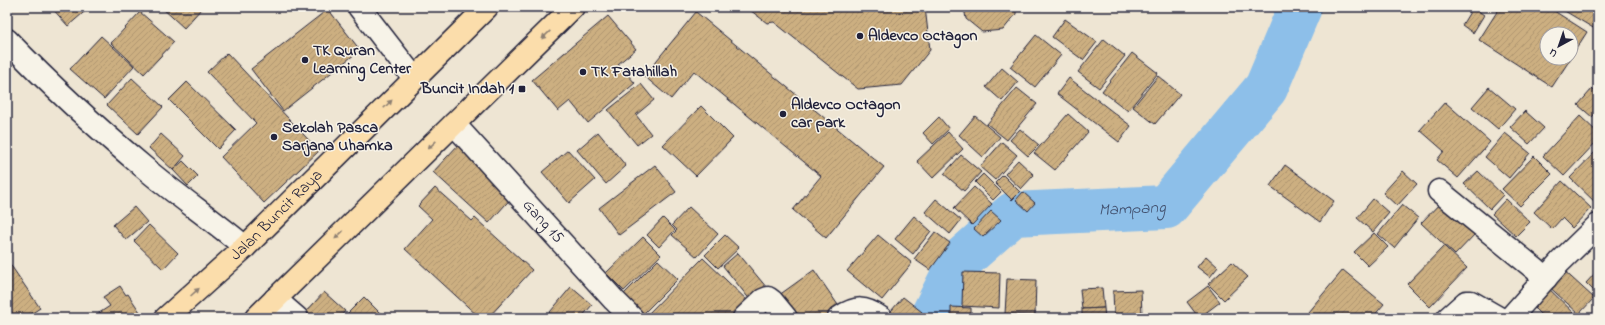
<svg xmlns="http://www.w3.org/2000/svg" width="1605" height="325" font-family="'Indie Flower',sans-serif">
	<style>
		.lines { fill: none; stroke-linecap: round; stroke-linejoin: round }
		.river { stroke: #8dbfe9; stroke-width: 44 }
		.building { fill: url(#building-hatch); stroke: #22223b }
		.minor-casing { stroke: #22223b; stroke-width: 25 }
		.tertiary-casing { stroke: #22223b; stroke-width: 25 }
		.primary-casing { stroke: #22223b; stroke-width: 25 }
		.minor { stroke: #f7f3e8; stroke-width: 22 }
		.tertiary { stroke: #f7f3e8; stroke-width: 22 }
		.primary { stroke: #fbddab; stroke-width: 22 }
		.oneway { fill: #8e8073 }
		.poi-dot { fill: #22223b; stroke: #f7f3e8; stroke-width: 1.5 }
		.labels { text-anchor: middle; dominant-baseline: central; stroke-width: 3; stroke-linejoin: round; paint-order: stroke }
		.poi-label { font-size: 16px; font-weight: bold; fill: #22223b; stroke: #f7f3e8; text-anchor: start }
		.street-label { font-size: 16px; fill: #22223b; stroke: #f7f3e8 }
		.water-label { font-size: 17px; font-style: italic; fill: #42516f; stroke: #f7f3e8 }
	</style>
	<defs>
		<pattern id="building-hatch" width="6" height="6" patternUnits="userSpaceOnUse"><rect width="6" height="6" fill="#ccaf81"/><path d="M-1 1l2-2M0 6l6-6M5 7l2-2" fill="none" stroke="#af9670"/></pattern>
	</defs>
	<rect width="100%" height="100%" fill="#eee5d3"/>
	<filter id="ink" filterUnits="userSpaceOnUse"><feTurbulence type="fractalNoise" baseFrequency=".025" numOctaves="2"/><feDisplacementMap in="SourceGraphic" scale="8" xChannelSelector="R" yChannelSelector="G"/><feConvolveMatrix kernelMatrix="1 2 1 2 8 2 1 2 1" color-interpolation-filters="sRGB"/></filter>
	<g filter="url(#ink)">
		<g class="lines">
			<path class="river" id="s1" d="M931,318L959,262L1013,214L1166,207L1266,88L1300,7"/>
		</g>
		<g class="building">
			<polygon points="51,7 90,7 68,26"/>
			<polygon points="161,7 203,7 184,28"/>
			<polygon points="746,7 925,7 930,50 902,85 858,89 774,22 767,23"/>
			<polygon points="964,7 1016,7 1016,14 1003,30 982,32 966,19"/>
			<polygon points="1473,7 1484,15 1473,33 1462,25"/>
			<polygon points="1500,7 1548,7 1587,32 1571,57 1571,34 1547,34 1547,58 1571,58 1552,87 1479,40"/>
			<polygon points="1558,7 1598,7 1598,24 1595,29"/>
			<polygon points="328,9 360,50 283,111 251,69"/>
			<polygon points="140,12 174,42 144,74 111,43"/>
			<polygon points="696,12 884,167 826,238 793,210 821,176 694,71 671,99 644,76"/>
			<polygon points="608,16 636,49 618,64 635,83 588,123 570,101 558,111 532,80"/>
			<polygon points="1065,19 1097,42 1083,60 1052,37"/>
			<polygon points="1036,35 1061,55 1035,87 1010,67"/>
			<polygon points="101,36 134,66 104,99 70,69"/>
			<polygon points="1104,39 1125,56 1099,88 1078,72"/>
			<polygon points="227,53 319,151 264,203 221,157 256,123 207,72"/>
			<polygon points="1132,53 1158,73 1128,111 1102,91"/>
			<polygon points="1002,68 1018,82 1002,101 986,87"/>
			<polygon points="1158,76 1180,94 1155,124 1133,107"/>
			<polygon points="132,78 163,107 138,134 107,105"/>
			<polygon points="1069,78 1131,126 1119,142 1057,94"/>
			<polygon points="187,82 236,130 218,149 169,100"/>
			<polygon points="641,84 654,100 636,115 651,134 637,145 608,110"/>
			<polygon points="1489,87 1515,109 1498,129 1472,107"/>
			<polygon points="1017,88 1037,104 1007,140 987,124"/>
			<polygon points="1592,89 1598,94 1598,110 1592,117 1578,105"/>
			<polygon points="1445,102 1490,142 1458,178 1437,160 1444,151 1420,130"/>
			<polygon points="701,106 733,138 696,176 663,145"/>
			<polygon points="1525,111 1544,128 1529,144 1510,127"/>
			<polygon points="1068,114 1088,132 1055,170 1034,153"/>
			<polygon points="975,116 1000,137 983,157 959,135"/>
			<polygon points="1580,116 1598,133 1598,140 1564,176 1543,156"/>
			<polygon points="939,117 949,129 933,144 923,133"/>
			<polygon points="1020,129 1039,145 1028,156 1010,140"/>
			<polygon points="598,132 626,166 606,184 577,150"/>
			<polygon points="948,132 963,149 933,178 917,161"/>
			<polygon points="1505,133 1530,153 1509,178 1485,157"/>
			<polygon points="161,134 185,156 173,170 149,148"/>
			<polygon points="1002,142 1017,155 995,180 980,167"/>
			<polygon points="459,144 514,195 489,223 433,172"/>
			<polygon points="1598,149 1598,205 1570,178"/>
			<polygon points="568,150 595,180 569,203 542,172"/>
			<polygon points="961,155 981,172 964,191 944,174"/>
			<polygon points="1534,156 1552,174 1520,206 1502,189"/>
			<polygon points="1018,160 1034,175 1021,189 1005,174"/>
			<polygon points="183,161 198,176 188,186 173,170"/>
			<polygon points="655,165 676,192 619,235 599,208"/>
			<polygon points="1285,165 1334,201 1320,222 1270,186"/>
			<polygon points="1403,171 1417,184 1397,206 1383,193"/>
			<polygon points="1478,171 1503,195 1490,209 1464,184"/>
			<polygon points="983,174 1001,192 993,200 975,182"/>
			<polygon points="1003,175 1020,192 1012,200 995,183"/>
			<polygon points="1562,181 1591,208 1572,228 1562,218 1552,229 1534,212"/>
			<polygon points="974,187 992,204 972,225 954,208"/>
			<polygon points="435,188 472,221 475,218 532,270 488,318 480,318 405,249 432,219 418,206"/>
			<polygon points="1023,192 1035,203 1028,211 1016,200"/>
			<polygon points="936,199 961,220 950,234 925,212"/>
			<polygon points="1373,199 1389,213 1373,232 1357,218"/>
			<polygon points="1506,199 1530,222 1516,236 1492,214"/>
			<polygon points="1443,200 1476,233 1455,255 1421,223"/>
			<polygon points="1402,205 1418,218 1394,248 1378,234"/>
			<polygon points="134,207 147,222 126,240 113,225"/>
			<polygon points="689,207 718,234 697,257 672,235 677,230 672,225"/>
			<polygon points="991,211 1001,220 983,237 974,229"/>
			<polygon points="914,216 931,231 913,254 895,239"/>
			<polygon points="663,218 675,230 659,247 647,235"/>
			<polygon points="149,225 178,253 163,269 134,241"/>
			<polygon points="935,232 950,243 930,270 914,259"/>
			<polygon points="1374,233 1388,247 1368,266 1354,252"/>
			<polygon points="725,235 739,248 718,268 705,255"/>
			<polygon points="878,235 912,263 882,300 847,271"/>
			<polygon points="643,237 661,255 624,291 606,273"/>
			<polygon points="1444,246 1467,268 1430,307 1407,284"/>
			<polygon points="738,253 767,288 751,301 723,266"/>
			<polygon points="1206,256 1218,267 1210,277 1197,267"/>
			<polygon points="703,258 750,303 735,318 644,318"/>
			<polygon points="658,260 678,279 639,318 619,299"/>
			<polygon points="1232,262 1248,277 1224,300 1208,284"/>
			<polygon points="10,264 40,308 25,318 7,318 7,266"/>
			<polygon points="1560,267 1594,298 1579,314 1545,283"/>
			<polygon points="814,270 840,308 825,318 789,318 775,298"/>
			<polygon points="1343,270 1384,304 1372,318 1303,318"/>
			<polygon points="1598,270 1598,295 1586,283"/>
			<polygon points="963,272 1000,273 999,308 962,306"/>
			<polygon points="1007,279 1036,280 1035,315 1005,314"/>
			<polygon points="1543,283 1577,316 1575,318 1544,318 1533,307"/>
			<polygon points="120,286 126,295 128,294 140,312 132,318 97,318 96,315 110,306 103,297"/>
			<polygon points="1208,286 1220,302 1199,318 1187,302"/>
			<polygon points="571,287 592,305 581,318 545,318"/>
			<polygon points="1102,288 1104,308 1082,309 1080,289"/>
			<polygon points="1141,290 1142,315 1114,315 1113,291"/>
			<polygon points="324,292 345,311 339,318 310,318 305,313"/>
			<polygon points="364,297 385,318 343,318"/>
			<polygon points="903,297 922,312 917,318 888,318 886,317"/>
			<polygon points="772,305 782,318 755,318"/>
			<polygon points="951,307 971,308 971,318 951,318"/>
			<polygon points="1104,308 1105,318 1082,318 1082,309"/>
			<rect x="1159" y="314" width="16" height="4"/>
		</g>
		<g class="lines">
			<defs>
				<g id="minor">
					<path d="M7,40C51,86 98,129 147,170C179,197 213,220 245,247"/>
					<path id="s2" d="M454,124L614,300L632,318"/>
					<polyline points="1439,191 1546,278"/>
					<polyline points="275,299 297,318"/>
					<polyline points="744,318 763,300 768,298 772,301 786,318"/>
					<path d="M839,318C856,306 865,307 881,318"/>
					<polyline points="1448,318 1466,302 1471,302 1499,318"/>
					<polyline points="1510,318 1560,262 1598,225"/>
				</g>
				<polyline id="tertiary" points="359,7 414,78"/>
				<g id="primary">
					<path id="s3" d="M166,318L245,247L487,7"/>
					<polyline points="256,318 573,7"/>
				</g>
			</defs>
			<use href="#minor" class="minor-casing"/>
			<use href="#tertiary" class="tertiary-casing"/>
			<use href="#primary" class="primary-casing"/>
			<use href="#minor" class="minor"/>
			<use href="#tertiary" class="tertiary"/>
			<use href="#primary" class="primary"/>
		</g>
		<defs><path id="oneway-solid" d="M-6-.8H1V-3.2L6.5 0L1 3.2V.8H-6Z"/></defs>
		<g class="oneway">
			<use href="#oneway-solid" transform="translate(546 35) rotate(136)"/>
			<use href="#oneway-solid" transform="translate(388 104) rotate(-45)"/>
			<use href="#oneway-solid" transform="translate(432 145) rotate(136)"/>
			<use href="#oneway-solid" transform="translate(339 235) rotate(136)"/>
			<use href="#oneway-solid" transform="translate(195 292) rotate(-42)"/>
		</g>
	</g>
	<g class="poi-dot">
		<circle cx="860" cy="36" r="4"/>
		<circle cx="305" cy="60" r="4"/>
		<circle cx="583" cy="72" r="4"/>
		<rect x="518" y="85" width="8" height="8" rx="2"/>
		<circle cx="783" cy="114" r="4"/>
		<circle cx="274" cy="137" r="4"/>
	</g>
	<g class="labels">
		<g class="poi-label">
			<text x="868" y="36">Aldevco Octagon</text>
			<text x="313" y="51">TK Quran<tspan x="313" dy="18">Learning Center</tspan></text>
			<text x="591" y="72">TK Fatahillah</text>
			<text x="514" y="89" text-anchor="end">Buncit Indah 1</text>
			<text x="791" y="105">Aldevco Octagon<tspan x="791" dy="18">car park</tspan></text>
			<text x="282" y="128">Sekolah Pasca<tspan x="282" dy="18">Sarjana Uhamka</tspan></text>
		</g>
		<g class="street-label">
			<text stroke="none"><textPath href="#s3" startOffset="151">Jalan Buncit Raya</textPath></text>
			<text stroke="none"><textPath href="#s2" startOffset="132">Gang 15</textPath></text>
		</g>
		<g class="water-label">
			<text stroke="none"><textPath href="#s1" startOffset="254">Mampang</textPath></text>
		</g>
	</g>
	<rect width="1605" height="325" fill="none" stroke="#f7f3e8" stroke-width="24"/>
	<rect x="12" y="12" width="1581" height="301" fill="none" stroke="#22223b" stroke-width="1.5" filter="url(#ink)"/>
	<g transform="translate(1559 46) rotate(220)"><circle r="19" fill="#f7f3e8" stroke="#a29fa3"/>
	<path d="M0-3L7 15L0 10L-7 15Z" fill="#22223b"/>
	<text y="-6" font-size="11" font-weight="bold" text-anchor="middle" fill="#22223b">U</text>
	</g>
</svg>
